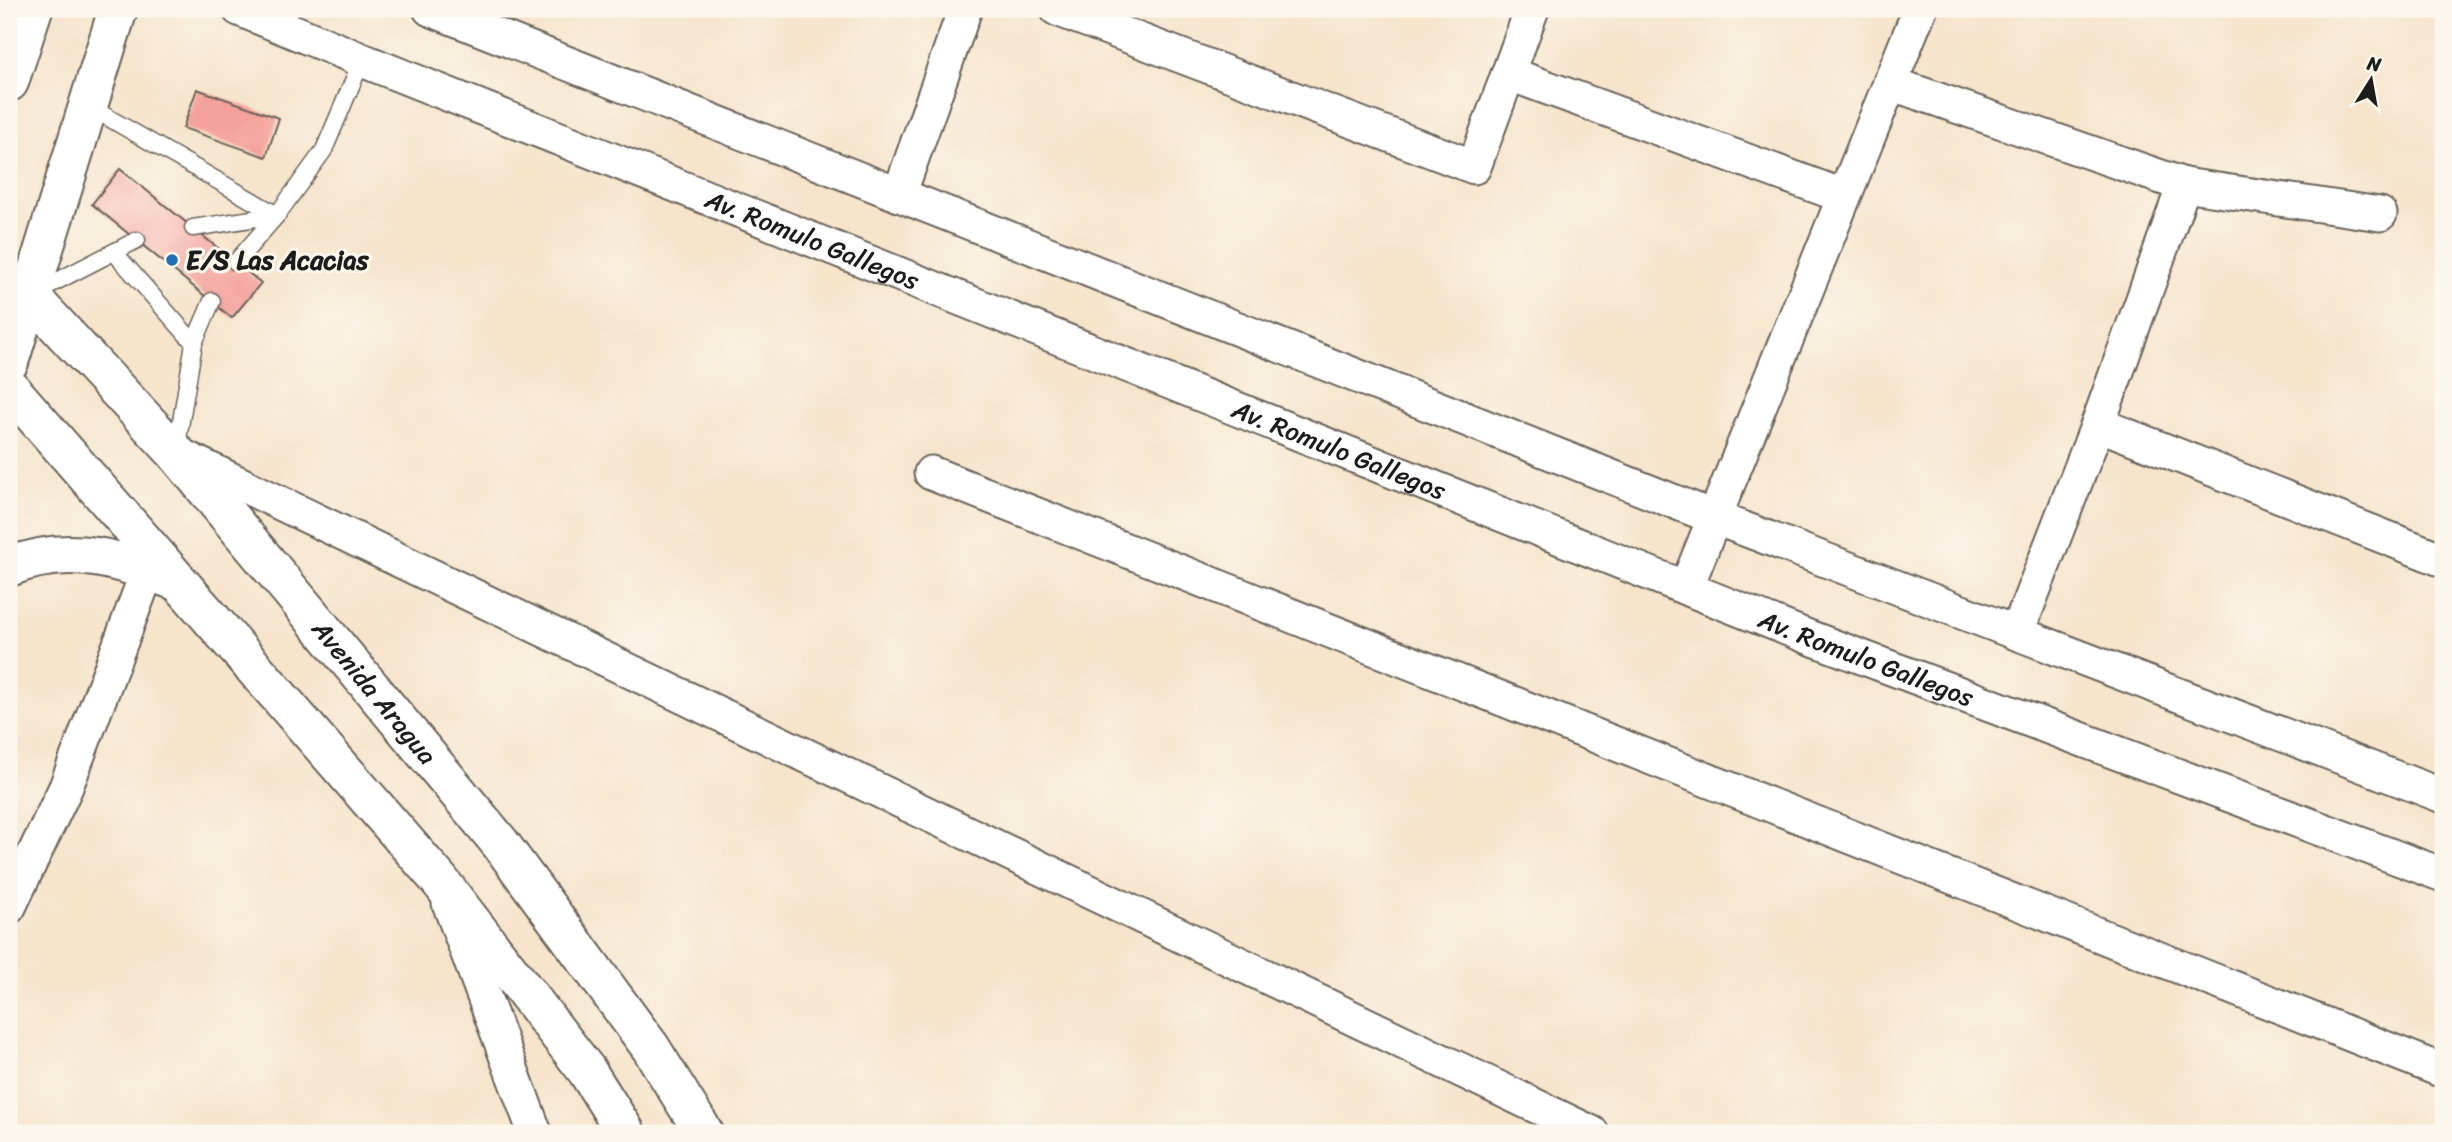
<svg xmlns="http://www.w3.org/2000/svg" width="2452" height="1142" font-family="Sriracha,sans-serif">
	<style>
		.building { fill: #f4a19c }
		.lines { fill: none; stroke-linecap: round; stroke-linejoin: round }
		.service-casing { stroke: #686259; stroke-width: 19 }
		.minor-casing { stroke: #686259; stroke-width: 37 }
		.tertiary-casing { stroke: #686259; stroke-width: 42 }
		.service { stroke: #fff; stroke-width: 16 }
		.minor { stroke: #fff; stroke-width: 33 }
		.tertiary { stroke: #fff; stroke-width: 38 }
		.poi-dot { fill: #1f6fb2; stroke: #fbf7ec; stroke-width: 2.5 }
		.labels { text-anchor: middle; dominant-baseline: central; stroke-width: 6; stroke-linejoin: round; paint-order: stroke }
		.street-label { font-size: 26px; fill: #1c1c1c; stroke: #fbf7ec }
		.poi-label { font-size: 26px; font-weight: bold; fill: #1c1c1c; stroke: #fbf7ec; text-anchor: start }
	</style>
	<rect width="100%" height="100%" fill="#fbf7ec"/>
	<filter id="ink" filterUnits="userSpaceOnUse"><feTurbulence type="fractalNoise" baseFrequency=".0143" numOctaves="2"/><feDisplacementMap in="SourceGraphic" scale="14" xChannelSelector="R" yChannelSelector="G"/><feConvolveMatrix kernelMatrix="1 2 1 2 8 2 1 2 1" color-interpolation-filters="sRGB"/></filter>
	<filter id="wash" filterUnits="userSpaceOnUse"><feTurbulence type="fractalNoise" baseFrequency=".00686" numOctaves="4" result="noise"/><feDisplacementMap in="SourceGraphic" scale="28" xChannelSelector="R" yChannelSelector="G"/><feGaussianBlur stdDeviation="1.57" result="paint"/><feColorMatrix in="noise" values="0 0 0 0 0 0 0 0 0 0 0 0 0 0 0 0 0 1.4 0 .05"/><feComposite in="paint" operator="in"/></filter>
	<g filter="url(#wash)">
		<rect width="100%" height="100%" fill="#f6e4cb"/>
		<g id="blocks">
			<g class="building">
				<polygon points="197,89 279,118 266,157 183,128"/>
				<polygon points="120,169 261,283 232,318 92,204"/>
			</g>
		</g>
	</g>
	<g filter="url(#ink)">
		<use href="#blocks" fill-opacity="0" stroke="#686259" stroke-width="2"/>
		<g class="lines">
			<defs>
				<g id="service">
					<polyline points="88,106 277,215 236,262"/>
					<polyline points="193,228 277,215 324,150 362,60"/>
					<polyline points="114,252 194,343"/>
					<polyline points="34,293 137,240"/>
					<polyline points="176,451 194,343 212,301"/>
				</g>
				<g id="minor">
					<path id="s1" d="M239,9L362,60L1811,638L2443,875"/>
					<polyline points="430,9 1713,517 2443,796"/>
					<polyline points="1057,9 1474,167 1532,9"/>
					<polyline points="1510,74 1843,196"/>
					<polyline points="1890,83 2184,185"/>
					<polyline points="899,195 965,9"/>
					<polyline points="2098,424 2443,560"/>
					<polyline points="178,454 1592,1133"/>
					<polyline points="931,473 2443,1071"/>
					<polyline points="1686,588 1920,9"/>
					<polyline points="2017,633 2098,424 2184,185 2380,214"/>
					<polyline points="449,903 535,1133"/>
					<polyline points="9,907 66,787 148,570"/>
				</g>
				<g id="tertiary">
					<polyline points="9,82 33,9"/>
					<path id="s2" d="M9,281L29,295L176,453L500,843L651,1048L704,1133"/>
					<polyline points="9,362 118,9"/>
					<polyline points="9,387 440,881 587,1071 626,1133"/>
					<path d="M9,567C70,542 120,560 179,582"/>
				</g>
			</defs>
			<use href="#service" class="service-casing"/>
			<use href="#minor" class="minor-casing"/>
			<use href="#tertiary" class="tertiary-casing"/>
			<use href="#service" class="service"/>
			<use href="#minor" class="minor"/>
			<use href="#tertiary" class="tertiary"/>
		</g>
	</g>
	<circle class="poi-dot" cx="172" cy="260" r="7"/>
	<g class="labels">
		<g class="street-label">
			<text stroke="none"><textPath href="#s1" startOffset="618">Av. Romulo Gallegos</textPath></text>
			<text stroke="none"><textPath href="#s1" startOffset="1185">Av. Romulo Gallegos</textPath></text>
			<text stroke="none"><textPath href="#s1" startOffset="1752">Av. Romulo Gallegos</textPath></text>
			<text stroke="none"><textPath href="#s2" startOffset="551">Avenida Aragua</textPath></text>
		</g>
		<g class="poi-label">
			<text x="186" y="260">E/S Las Acacias</text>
		</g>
	</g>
	<rect width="2452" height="1142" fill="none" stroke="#fbf7ec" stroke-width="35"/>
	<g transform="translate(2371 80) rotate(11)" stroke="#fbf7ec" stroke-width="5" paint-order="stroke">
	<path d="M0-5L12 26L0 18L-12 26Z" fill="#1c1c1c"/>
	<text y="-10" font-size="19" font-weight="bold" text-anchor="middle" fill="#1c1c1c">N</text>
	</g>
</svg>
